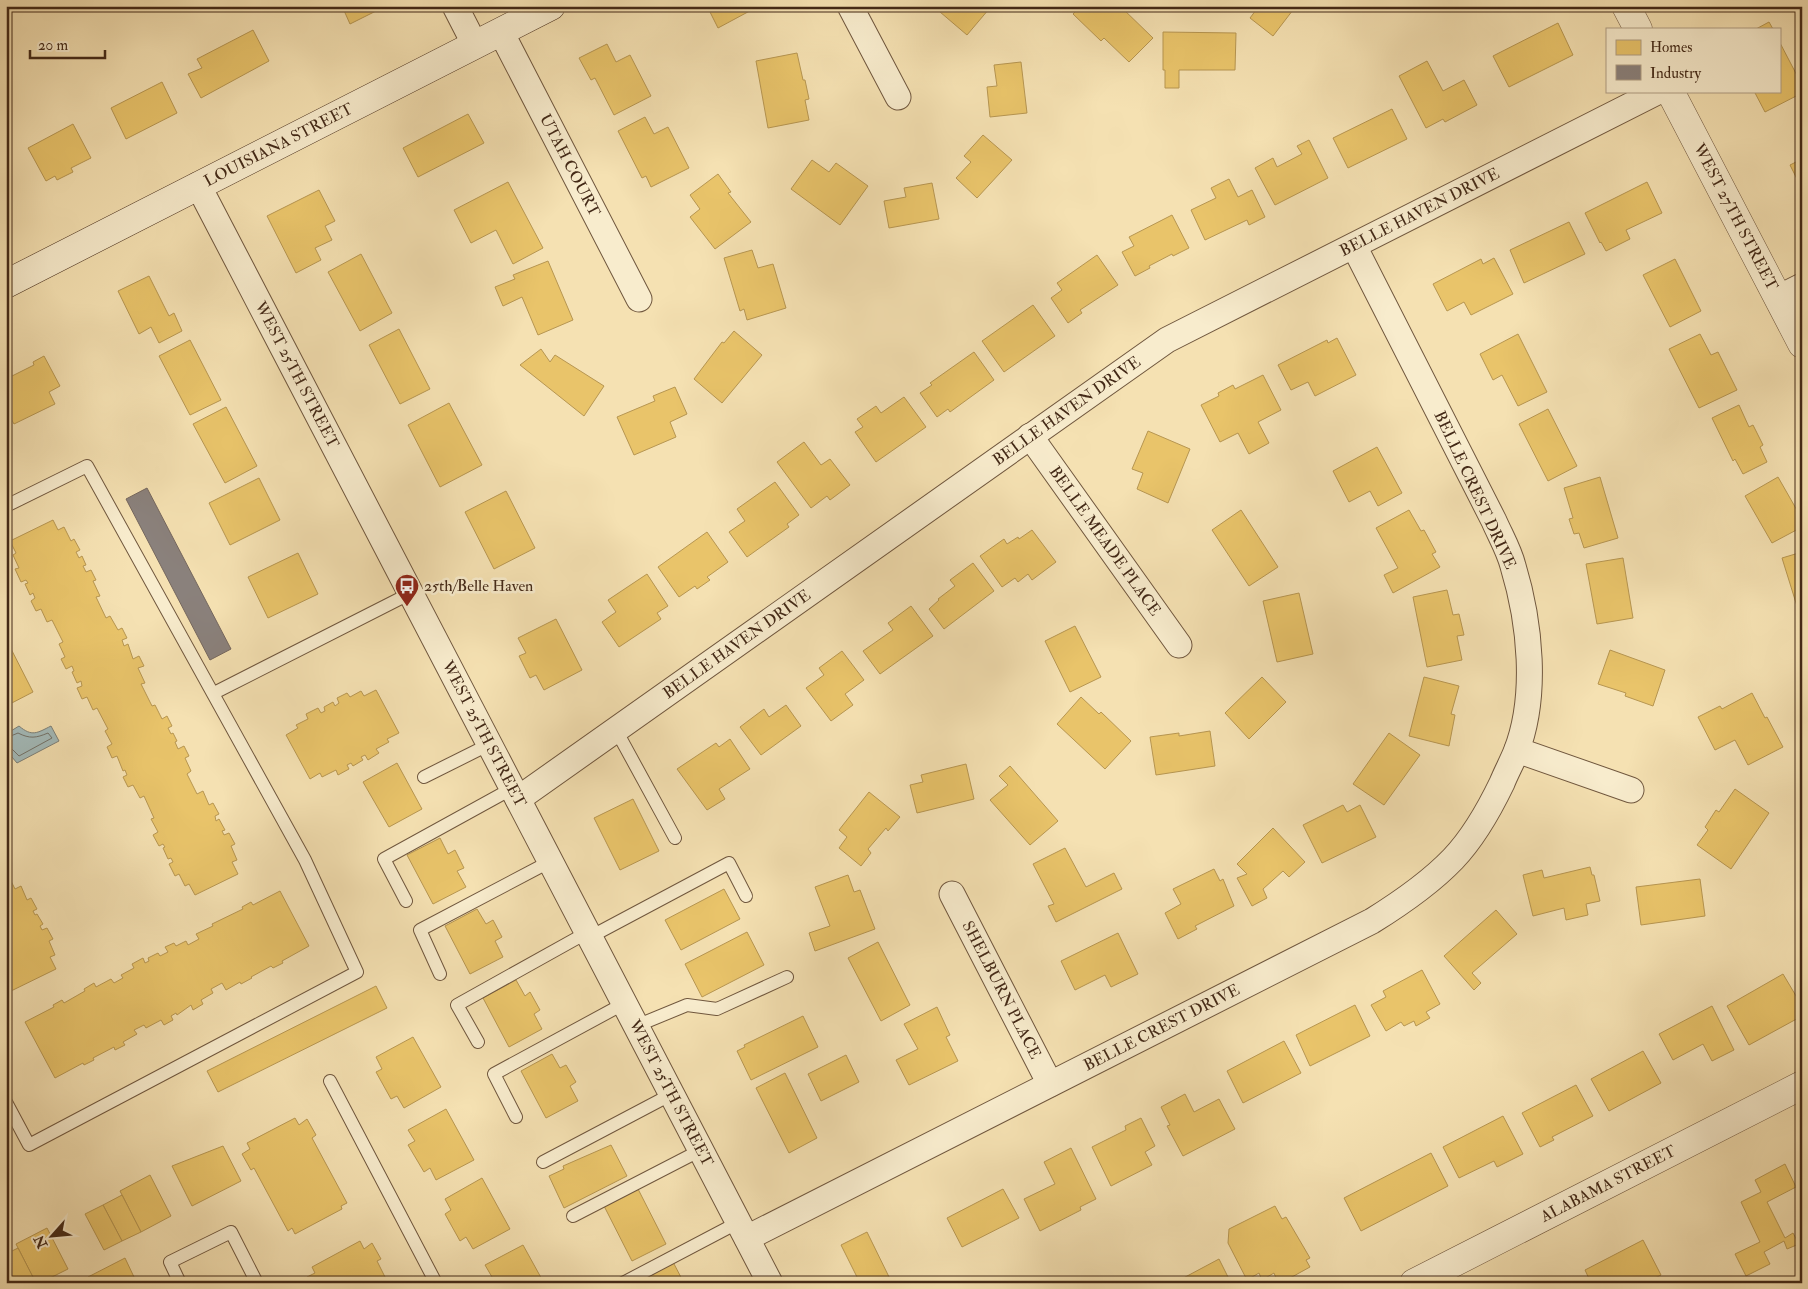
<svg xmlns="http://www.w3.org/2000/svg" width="1808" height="1289" font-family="'IM FELL Double Pica',serif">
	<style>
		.water { fill: #a3bab9; stroke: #7d8078 }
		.homes { fill: #e9c46a; stroke: #b79651 }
		.industry { fill: #8a817c; stroke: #75675e }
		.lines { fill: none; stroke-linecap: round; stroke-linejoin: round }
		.shore { stroke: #737268; stroke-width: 1 }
		.service-casing { stroke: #70573e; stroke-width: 14 }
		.minor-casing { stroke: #70573e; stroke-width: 27 }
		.tertiary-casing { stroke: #70573e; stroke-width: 29 }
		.secondary-casing { stroke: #432917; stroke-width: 29 }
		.service { stroke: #f8eccd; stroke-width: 12 }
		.minor { stroke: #f8eccd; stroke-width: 25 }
		.tertiary { stroke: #f8eccd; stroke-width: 28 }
		.secondary { stroke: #f8eccd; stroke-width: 28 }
		.labels { text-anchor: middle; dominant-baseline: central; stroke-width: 5; stroke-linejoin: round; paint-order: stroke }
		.street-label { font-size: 16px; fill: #432917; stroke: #f8eccd }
		.poi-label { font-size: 16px; fill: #432917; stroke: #f8eccd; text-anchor: start }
	</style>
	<rect width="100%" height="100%" fill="#f5e1b2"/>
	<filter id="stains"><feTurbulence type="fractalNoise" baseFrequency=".004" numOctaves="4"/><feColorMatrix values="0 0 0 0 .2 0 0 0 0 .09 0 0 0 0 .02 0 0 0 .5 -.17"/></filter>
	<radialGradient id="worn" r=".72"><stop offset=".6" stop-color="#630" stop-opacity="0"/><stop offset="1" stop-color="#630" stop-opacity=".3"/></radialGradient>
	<path class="water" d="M19,726C32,737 37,733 51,726L59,741L17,763L6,750V734Z"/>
	<g class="homes">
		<polygon points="342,6 381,6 382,8 350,24"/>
		<polygon points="707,6 759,6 718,28"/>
		<polygon points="933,6 985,6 989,9 967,35"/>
		<polygon points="1081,6 1120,6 1153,38 1129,62 1104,38 1101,41 1073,14"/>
		<polygon points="1259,6 1296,6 1273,36 1250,18"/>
		<polygon points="1769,22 1773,29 1756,29"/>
		<polygon points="1558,23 1573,55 1509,87 1493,56"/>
		<polygon points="253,30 269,61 201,98 188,74 202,68 197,59"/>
		<polygon points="1163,32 1236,33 1235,70 1179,70 1179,88 1165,88 1165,70 1163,70"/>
		<polygon points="1779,41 1802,85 1802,93 1765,112 1754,91 1779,91"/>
		<polygon points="607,44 616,62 630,55 651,96 614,115 595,78 591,80 579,58"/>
		<polygon points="797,53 803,80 805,80 809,99 805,100 809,120 768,128 756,61"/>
		<polygon points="1427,61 1443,91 1464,80 1477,105 1445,122 1443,119 1426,128 1399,76"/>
		<polygon points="1021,62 1027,113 990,117 987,87 997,86 994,65"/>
		<polygon points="162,82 177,113 126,139 111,108"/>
		<polygon points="1392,109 1407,139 1348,168 1333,138"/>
		<polygon points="468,114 484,143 418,177 403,148"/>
		<polygon points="645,117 654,134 668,127 689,168 651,187 646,176 642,178 618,131"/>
		<polygon points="73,124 91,158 71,168 73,172 57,180 55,176 46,181 28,148"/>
		<polygon points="983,135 1012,160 977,198 956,178 971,162 964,156"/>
		<polygon points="1309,140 1328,178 1275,205 1255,168 1273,158 1277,167 1302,154 1297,146"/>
		<polygon points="1802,159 1802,189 1790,165"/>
		<polygon points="812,160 829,172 836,163 868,186 840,225 791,189"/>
		<polygon points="718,174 731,192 728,193 751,222 715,249 690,217 700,209 690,195"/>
		<polygon points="1229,179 1238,197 1252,190 1265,217 1249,225 1247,220 1205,240 1191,210 1216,198 1211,188"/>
		<polygon points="508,182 543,248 513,264 496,230 471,243 454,210"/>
		<polygon points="1647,182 1662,213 1626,230 1630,239 1606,251 1601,242 1600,243 1585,213"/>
		<polygon points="932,183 939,219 889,228 884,201 906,197 904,188"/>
		<polygon points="319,190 335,221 325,226 332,240 315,248 321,260 296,273 267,216"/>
		<polygon points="1172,215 1189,248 1173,256 1172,254 1149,266 1150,268 1135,276 1122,252 1134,246 1129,237"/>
		<polygon points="1569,222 1585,254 1524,283 1510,250"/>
		<polygon points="752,250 758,268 773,264 786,308 747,320 744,309 740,311 724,258"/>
		<polygon points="361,254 392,313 360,331 328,272"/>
		<polygon points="1097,255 1118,285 1080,310 1082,313 1068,323 1051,298 1062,290 1057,283"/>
		<polygon points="1494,258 1513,294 1471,315 1464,302 1447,311 1433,284 1481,259 1483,264"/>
		<polygon points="1675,259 1701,311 1670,327 1643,275"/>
		<polygon points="548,261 573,320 538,335 522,297 503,306 495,287 515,279 513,275"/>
		<polygon points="149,276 169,316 174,313 182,331 159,343 151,327 139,334 118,291"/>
		<polygon points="1033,305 1055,336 1004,372 982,341"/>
		<polygon points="399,329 430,389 400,404 369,345"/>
		<polygon points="734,331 762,355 722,403 694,379 722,342 724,343"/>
		<polygon points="1518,334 1547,392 1518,406 1502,375 1493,380 1480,354"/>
		<polygon points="1700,334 1711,355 1718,352 1737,390 1699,408 1669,349"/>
		<polygon points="1337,338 1356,375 1315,396 1308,382 1291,390 1278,365 1327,340 1328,343"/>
		<polygon points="190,340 221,400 190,415 159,356"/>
		<polygon points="541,349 550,362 555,355 604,386 584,416 520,365"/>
		<polygon points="974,352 994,380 950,412 948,409 937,417 920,393 932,385 930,383"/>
		<polygon points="44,356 60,386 49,392 55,404 14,424 9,415 6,416 6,379 34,365 33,362"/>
		<polygon points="1263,375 1281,410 1258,422 1269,443 1249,454 1238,433 1220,442 1201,405 1219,396 1218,393 1233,385 1235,389"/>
		<polygon points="675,387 687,414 670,422 676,437 634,455 617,417 655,401 653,396"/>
		<polygon points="904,397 926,427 876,462 855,432 863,427 857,419 876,406 881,413"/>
		<polygon points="449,403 482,465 440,487 408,425"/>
		<polygon points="1739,405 1749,427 1753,425 1763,445 1760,447 1767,462 1743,474 1735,459 1733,461 1712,418"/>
		<polygon points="226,407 257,466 225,483 193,424"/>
		<polygon points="1548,409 1577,466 1548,481 1519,424"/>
		<polygon points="1148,431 1190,449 1168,503 1137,489 1143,473 1132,469"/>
		<polygon points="804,442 821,465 830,459 850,485 830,500 827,496 811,508 777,462"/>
		<polygon points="1377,447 1402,493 1378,506 1370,491 1349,502 1333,471"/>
		<polygon points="1600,477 1618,538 1584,548 1579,533 1574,534 1569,519 1573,518 1564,488"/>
		<polygon points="1778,477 1802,519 1802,527 1772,543 1745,496"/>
		<polygon points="259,478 280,520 230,545 209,503"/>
		<polygon points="775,482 799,515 787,524 789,527 747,557 729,532 745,521 737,509"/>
		<polygon points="506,491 535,548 494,569 465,512"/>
		<polygon points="1241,510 1278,567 1249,586 1212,530"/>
		<polygon points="1409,510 1421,531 1424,530 1436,552 1432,554 1440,567 1393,593 1384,575 1398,568 1376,528"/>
		<polygon points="53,520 58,530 64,527 71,541 74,539 80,550 76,552 79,558 82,556 86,565 83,566 86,572 91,570 96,580 93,581 100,596 96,597 106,618 110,616 118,630 122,628 127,638 122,640 124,646 128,644 133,659 139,656 144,666 138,668 145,683 141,684 152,706 155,705 162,719 167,716 172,726 168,728 171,734 173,733 177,741 175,742 178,749 184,746 189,756 185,758 191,771 187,774 197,794 203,791 209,805 213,803 219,814 215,816 216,821 219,819 225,830 222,831 224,835 229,833 235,844 231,846 237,860 232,862 238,874 195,895 189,884 185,886 179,874 175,876 169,864 173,862 171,858 168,859 163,848 165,847 163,844 159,846 153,835 158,832 151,819 154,818 144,796 140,798 133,785 128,787 123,777 127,775 125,770 123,771 117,756 112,758 107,747 112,744 105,731 108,729 97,708 93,710 87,697 82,699 77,688 82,686 81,681 77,683 72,672 74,671 72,666 66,669 61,659 65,657 59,644 63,642 52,620 47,622 41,609 36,611 31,601 35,598 33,593 30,595 25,584 28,583 26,580 21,582 15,569 19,568 13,555 16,553 10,541"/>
		<polygon points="1032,530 1056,562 1032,580 1028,574 1018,582 1015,578 1002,587 980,556 1004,539 1007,544 1018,537 1019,539"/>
		<polygon points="707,532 728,562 707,577 710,580 697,589 695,586 679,597 658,567"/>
		<polygon points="1802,552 1802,619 1801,619 1782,558"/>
		<polygon points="298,553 318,594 268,618 248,577"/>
		<polygon points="1623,558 1633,618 1597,624 1586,564"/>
		<polygon points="973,563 994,591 944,629 929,609 939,600 938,599 955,586 950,580"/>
		<polygon points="647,574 668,606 657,613 661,619 619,647 602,622 616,612 608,600"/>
		<polygon points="1447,590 1453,615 1459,614 1464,635 1457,636 1462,660 1427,667 1413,597"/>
		<polygon points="1299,593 1313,654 1277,662 1263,601"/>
		<polygon points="911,606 933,636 880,674 863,651 893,630 888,623"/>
		<polygon points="556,619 582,670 544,690 536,675 530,678 519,656 526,653 518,638"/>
		<polygon points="1075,626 1101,677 1070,692 1045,641"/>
		<polygon points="6,639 33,692 6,706"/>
		<polygon points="1610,650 1665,670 1653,706 1625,696 1626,693 1598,684"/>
		<polygon points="842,651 864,680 845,694 853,705 831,721 806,688 824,675 819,668"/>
		<polygon points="1262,677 1286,702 1249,739 1225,713"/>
		<polygon points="1424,677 1459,686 1451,714 1455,715 1449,746 1409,736"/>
		<polygon points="376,690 399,733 387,739 389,742 376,749 379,753 368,760 365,755 361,757 363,760 353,766 351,763 347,765 349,769 338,775 336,770 322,777 320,773 310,779 286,735 298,728 296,725 308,719 306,714 318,708 321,713 325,711 324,707 333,702 335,706 339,703 337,698 347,693 350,697 361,691 364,696"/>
		<polygon points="1752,693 1765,718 1767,717 1783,747 1748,765 1735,740 1715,750 1698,717 1720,706 1722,709"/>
		<polygon points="1081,697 1099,714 1101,712 1131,741 1105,769 1057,724"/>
		<polygon points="786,705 801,726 761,755 740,727 764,709 769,717"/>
		<polygon points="1210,731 1215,766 1156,775 1150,737 1179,733 1179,736"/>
		<polygon points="1389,733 1420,755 1384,805 1353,784"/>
		<polygon points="730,739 750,769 719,789 725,799 707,810 677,769 716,743 719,747"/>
		<polygon points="397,763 422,809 389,827 363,782"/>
		<polygon points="966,764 974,799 917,813 910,785 923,782 921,775"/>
		<polygon points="1010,766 1058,821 1030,845 990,800 1008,785 999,776"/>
		<polygon points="1735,789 1769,813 1731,869 1697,845 1708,830 1705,827 1716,810 1719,812"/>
		<polygon points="869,792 900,817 888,831 886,828 868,849 871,853 861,866 839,848 847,837 839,830"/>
		<polygon points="633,799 659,851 620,870 594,818"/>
		<polygon points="1343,805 1347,812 1360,805 1376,837 1322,863 1303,825"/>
		<polygon points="1273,828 1305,862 1289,877 1283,871 1263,889 1267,898 1252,906 1237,878 1247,874 1237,864"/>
		<polygon points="440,838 448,854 455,850 464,868 457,871 466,887 433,904 407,855"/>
		<polygon points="1065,848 1086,887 1114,873 1122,889 1056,922 1048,906 1054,904 1033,864"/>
		<polygon points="1590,867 1592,875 1594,875 1600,901 1586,904 1588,915 1566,920 1564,908 1533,916 1523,875 1542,870 1544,878"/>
		<polygon points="1214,869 1220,881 1223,879 1234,906 1195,926 1197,929 1178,939 1165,913 1181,904 1173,889"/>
		<polygon points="6,871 15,889 21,886 27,900 31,898 37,909 33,911 35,915 37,914 43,924 40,926 42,930 47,928 53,939 49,941 55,955 50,957 56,969 11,991 6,980"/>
		<polygon points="848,875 854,892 860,890 875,929 815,951 809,933 830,926 815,887"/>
		<polygon points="1700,879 1705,916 1641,925 1636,887"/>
		<polygon points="724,889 740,919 681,950 665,920"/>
		<polygon points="280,891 309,946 282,961 283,963 273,968 271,966 251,977 252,978 241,984 240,982 226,990 222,983 211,989 213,993 201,1000 203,1004 193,1010 191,1005 177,1015 176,1013 171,1016 173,1020 164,1025 161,1020 146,1028 144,1025 134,1030 137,1034 123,1042 125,1045 115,1050 114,1047 93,1058 94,1060 84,1065 83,1063 55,1078 25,1022 54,1007 53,1005 62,1000 64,1003 85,991 84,989 94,983 96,987 111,979 114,983 123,978 121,975 134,968 132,964 143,958 145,963 149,961 148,958 158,953 160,956 168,952 165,947 174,943 176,946 186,941 188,945 199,939 196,934 213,926 212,924 243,909 242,907 251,902 253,905"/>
		<polygon points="477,909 486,924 493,920 502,937 495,941 503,957 470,974 445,926"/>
		<polygon points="1496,910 1517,934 1472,973 1481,983 1474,990 1444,956"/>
		<polygon points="747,932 764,965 702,997 685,964"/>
		<polygon points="1118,933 1138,974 1111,987 1105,975 1075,990 1061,961"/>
		<polygon points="878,942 910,1005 881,1021 848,958"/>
		<polygon points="1802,965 1802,975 1797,967"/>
		<polygon points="1422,970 1440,1004 1426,1012 1430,1018 1416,1026 1414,1021 1404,1026 1401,1022 1386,1031 1371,1005 1386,997 1383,991"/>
		<polygon points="1783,974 1802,1006 1802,1016 1749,1045 1727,1006"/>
		<polygon points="516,980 525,996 530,992 540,1010 534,1014 542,1029 509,1047 483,998"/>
		<polygon points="376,986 387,1008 218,1092 207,1071"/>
		<polygon points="1355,1005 1370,1036 1310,1066 1296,1035"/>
		<polygon points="1712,1006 1734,1050 1712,1061 1703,1044 1673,1060 1659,1034"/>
		<polygon points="937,1007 950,1035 946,1037 958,1061 909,1085 896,1060 918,1049 904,1024"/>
		<polygon points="803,1016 818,1047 751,1080 737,1051 745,1047 744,1045"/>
		<polygon points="413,1037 441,1087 404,1108 397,1096 391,1099 376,1072 382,1069 376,1057"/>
		<polygon points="1284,1041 1301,1073 1243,1103 1227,1071"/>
		<polygon points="1643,1051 1661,1083 1609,1111 1591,1079"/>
		<polygon points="552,1054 560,1068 566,1065 576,1082 570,1086 578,1101 546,1118 521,1071"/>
		<polygon points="846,1055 859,1082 821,1101 808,1074"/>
		<polygon points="785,1073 817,1138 789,1153 756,1088"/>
		<polygon points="1576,1085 1593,1116 1552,1137 1554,1140 1540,1147 1522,1113"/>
		<polygon points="1185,1094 1194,1112 1219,1099 1235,1129 1183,1156 1167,1126 1170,1125 1161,1107"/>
		<polygon points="446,1109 474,1160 436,1180 430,1168 424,1172 408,1145 415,1141 408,1130"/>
		<polygon points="1503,1116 1523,1154 1497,1167 1494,1161 1459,1178 1443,1147"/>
		<polygon points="295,1118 299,1125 307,1119 316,1135 312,1138 347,1203 341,1206 342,1209 295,1234 292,1228 288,1231 254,1168 251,1170 242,1154 250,1149 247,1143"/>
		<polygon points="1141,1118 1155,1146 1145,1152 1152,1165 1111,1186 1092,1147 1126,1130 1125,1126"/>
		<polygon points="611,1145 627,1176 564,1208 549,1176 564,1169 563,1166"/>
		<polygon points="223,1146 241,1181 192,1206 172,1166"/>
		<polygon points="1071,1148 1096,1199 1080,1207 1081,1210 1040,1231 1024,1199 1055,1184 1044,1162"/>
		<polygon points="1431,1153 1448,1186 1361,1231 1344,1198"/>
		<polygon points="1785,1164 1796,1187 1767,1202 1785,1238 1793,1233 1799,1244 1787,1249 1784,1241 1764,1252 1770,1264 1746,1276 1735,1254 1760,1242 1741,1202 1761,1192 1755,1180"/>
		<polygon points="150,1175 171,1216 141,1232 120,1191"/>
		<polygon points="482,1178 510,1229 473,1249 466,1237 460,1241 445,1214 451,1210 445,1199"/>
		<polygon points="637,1187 666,1244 632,1261 603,1204"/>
		<polygon points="1003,1189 1019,1218 962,1247 947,1218"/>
		<polygon points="122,1195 141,1232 122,1241 103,1205"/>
		<polygon points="103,1205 122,1241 104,1250 85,1214"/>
		<polygon points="1275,1206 1282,1219 1286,1217 1310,1258 1306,1260 1310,1267 1281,1283 1278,1283 1274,1273 1262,1280 1259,1273 1247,1280 1228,1243 1229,1229"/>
		<polygon points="47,1228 68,1269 40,1283 36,1283 16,1244"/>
		<polygon points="867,1232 892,1283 860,1283 841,1245"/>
		<polygon points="1643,1240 1661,1275 1645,1283 1591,1283 1585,1270"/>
		<polygon points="360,1241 364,1249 372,1243 381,1259 377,1261 388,1283 310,1283 307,1277 315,1273 312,1267"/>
		<polygon points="523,1245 544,1283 487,1283 485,1280 492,1277 485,1265"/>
		<polygon points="18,1248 36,1283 13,1283 6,1270 6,1254"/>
		<polygon points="125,1258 134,1277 122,1283 91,1283 88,1277"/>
		<polygon points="1219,1259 1231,1283 1174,1283"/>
		<polygon points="673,1262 684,1283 630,1283"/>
		<polygon points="6,1270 13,1283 6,1283"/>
		<polygon points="134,1277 137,1283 122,1283"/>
	</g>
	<polygon class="industry" points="147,488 231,649 210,660 126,499"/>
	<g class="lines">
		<path class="shore" d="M6,738L18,733C30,739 36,738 48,733L52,738L19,756L11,748H6"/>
		<defs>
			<g id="service">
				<polyline points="6,506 87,466 305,860 357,972 29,1145 6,1102"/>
				<polyline points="214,693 411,593"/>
				<polyline points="616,730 675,838"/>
				<polyline points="424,777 490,744"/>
				<polyline points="406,901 384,859 513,788"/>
				<polyline points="590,937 729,863 746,896"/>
				<polyline points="440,974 420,930 551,861"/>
				<polyline points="636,1026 687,1005 717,1009 787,977"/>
				<polyline points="478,1042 457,1005 588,932"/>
				<polyline points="330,1081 436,1283"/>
				<polyline points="516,1117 494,1074 625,1003"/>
				<polyline points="543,1162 672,1094"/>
				<polyline points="573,1216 701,1150"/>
				<polyline points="180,1283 170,1262 231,1232 257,1283"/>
				<polyline points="623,1283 739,1222"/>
			</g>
			<g id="minor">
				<polyline points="455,6 475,45"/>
				<polyline points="850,6 898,97"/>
				<path id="s1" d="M501,32L639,299"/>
				<path id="s2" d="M198,185L770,1283"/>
				<polyline points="1778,298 1802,286"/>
				<path id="s3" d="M1030,436L1179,645"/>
				<polyline points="1517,750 1631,790"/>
				<path id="s4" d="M518,799L1167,340L1659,91"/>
				<path id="s5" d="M952,894L1050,1084"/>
				<path id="s6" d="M747,1238L1372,921C1401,903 1429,884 1453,859C1474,837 1489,810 1502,783C1506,773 1512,762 1516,752C1538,696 1530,622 1513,566C1509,550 1500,535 1494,521L1354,246"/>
			</g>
			<g id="tertiary">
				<polyline points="1626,6 1638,29"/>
				<path id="s7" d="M1670,91L1802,344"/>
				<path id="s8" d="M1414,1283L1802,1085"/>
			</g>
			<g id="secondary">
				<path id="s9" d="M6,284L551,6"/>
			</g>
		</defs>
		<use href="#service" class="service-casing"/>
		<use href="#minor" class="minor-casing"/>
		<use href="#tertiary" class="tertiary-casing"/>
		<use href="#secondary" class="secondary-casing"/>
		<use href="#service" class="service"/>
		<use href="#minor" class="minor"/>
		<use href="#tertiary" class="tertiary"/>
		<use href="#secondary" class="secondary"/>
	</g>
	<defs>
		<symbol id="bus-pin" viewBox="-11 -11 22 30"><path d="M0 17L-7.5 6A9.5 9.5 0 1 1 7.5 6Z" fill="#8f2418" stroke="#f8eccd"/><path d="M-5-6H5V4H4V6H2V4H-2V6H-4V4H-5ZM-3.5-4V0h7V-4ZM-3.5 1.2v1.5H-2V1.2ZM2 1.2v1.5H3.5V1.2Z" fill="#fff"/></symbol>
	</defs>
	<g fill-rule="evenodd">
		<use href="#bus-pin" x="393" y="572" width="28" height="38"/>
	</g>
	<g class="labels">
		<g class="street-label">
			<text stroke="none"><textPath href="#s9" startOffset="306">LOUISIANA STREET</textPath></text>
			<text stroke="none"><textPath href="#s1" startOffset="150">UTAH COURT</textPath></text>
			<text stroke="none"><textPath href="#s4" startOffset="1078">BELLE HAVEN DRIVE</textPath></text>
			<text stroke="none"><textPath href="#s7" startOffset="142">WEST 27TH STREET</textPath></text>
			<text stroke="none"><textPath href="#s2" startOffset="214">WEST 25TH STREET</textPath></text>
			<text stroke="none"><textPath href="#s4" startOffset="672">BELLE HAVEN DRIVE</textPath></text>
			<text transform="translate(1475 490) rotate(65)">BELLE CREST DRIVE</text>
			<text stroke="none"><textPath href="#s3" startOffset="129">BELLE MEADE PLACE</textPath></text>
			<text stroke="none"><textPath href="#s4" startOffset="268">BELLE HAVEN DRIVE</textPath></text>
			<text stroke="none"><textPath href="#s2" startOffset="619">WEST 25TH STREET</textPath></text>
			<text stroke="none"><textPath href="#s5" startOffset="108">SHELBURN PLACE</textPath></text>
			<text stroke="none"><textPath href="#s6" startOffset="465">BELLE CREST DRIVE</textPath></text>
			<text stroke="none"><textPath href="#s2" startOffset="1024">WEST 25TH STREET</textPath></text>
			<text stroke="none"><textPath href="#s8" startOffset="218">ALABAMA STREET</textPath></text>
		</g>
		<g class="poi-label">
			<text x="424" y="586">25th/Belle Haven</text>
		</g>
	</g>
	<rect width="1808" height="1289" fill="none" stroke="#f5e1b2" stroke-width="25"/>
	<rect x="8" y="8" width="1793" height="1274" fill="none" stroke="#432917" stroke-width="2.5"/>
	<rect x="12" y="12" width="1783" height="1264" fill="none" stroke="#432917"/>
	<rect x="1606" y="28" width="175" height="65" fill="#f8eccd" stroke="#b09e84"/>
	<rect x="1616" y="40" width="25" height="15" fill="#e9c46a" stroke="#b09e84"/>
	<text x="1650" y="52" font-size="15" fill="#432917">Homes</text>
	<rect x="1616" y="65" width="25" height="15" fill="#8a817c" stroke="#b09e84"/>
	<text x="1650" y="78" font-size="15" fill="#432917">Industry</text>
	<g transform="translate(52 1236) rotate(243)" stroke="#f8eccd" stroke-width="4" paint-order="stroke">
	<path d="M0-4L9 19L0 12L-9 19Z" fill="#432917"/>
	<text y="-8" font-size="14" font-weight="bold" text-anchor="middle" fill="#432917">N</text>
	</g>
	<path d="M30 50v8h75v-8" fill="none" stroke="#432917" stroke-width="2.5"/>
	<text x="38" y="50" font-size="15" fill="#432917" stroke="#f8eccd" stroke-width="4" paint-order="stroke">20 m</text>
	<rect width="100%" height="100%" filter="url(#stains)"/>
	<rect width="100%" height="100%" fill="url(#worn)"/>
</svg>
